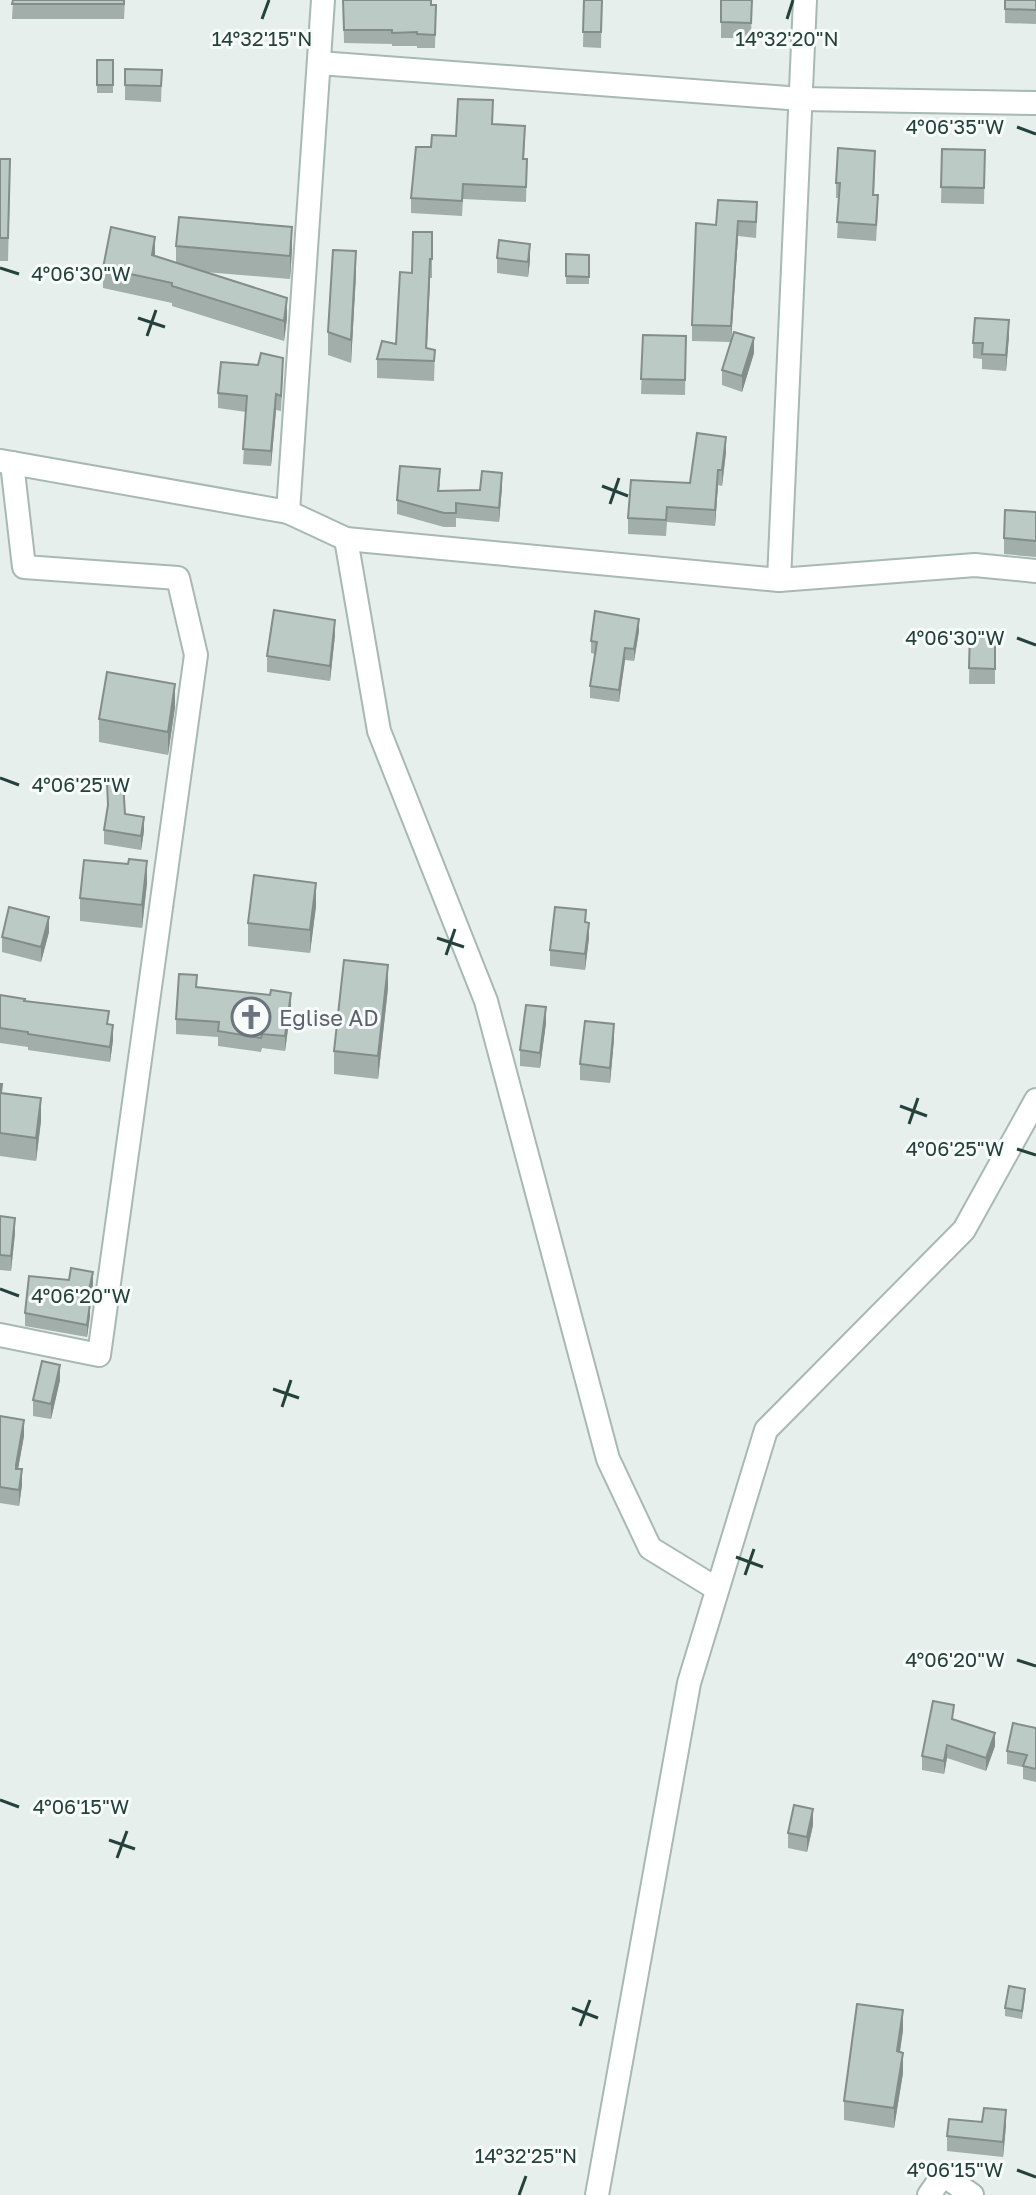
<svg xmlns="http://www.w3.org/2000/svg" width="1036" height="2195" font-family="'Golos Text',sans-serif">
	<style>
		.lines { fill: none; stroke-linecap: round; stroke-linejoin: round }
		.minor-casing { stroke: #a8b8b2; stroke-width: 26 }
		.minor { stroke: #fff; stroke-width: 22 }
		.wall { fill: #a1aea9 }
		.shaded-wall { fill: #838d89 }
		.building { fill: #bbcac4; stroke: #838d89; stroke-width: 2 }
		.ticks { fill: none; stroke: #24423a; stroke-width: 3 }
		.labels { text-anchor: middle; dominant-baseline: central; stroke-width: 6; stroke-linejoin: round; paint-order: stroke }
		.worship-label { font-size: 22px; fill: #5b616d; stroke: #f7fbf9; text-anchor: start }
		.ticks-label { font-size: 20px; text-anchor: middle; fill: #24423a; stroke: #f7fbf9; stroke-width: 6; stroke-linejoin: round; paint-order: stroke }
	</style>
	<rect width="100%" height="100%" fill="#e6efeb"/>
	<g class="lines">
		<defs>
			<g id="minor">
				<polyline points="319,63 801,99 1036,103"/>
				<polyline points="1,461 288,512 323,0"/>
				<polyline points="288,512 346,539 779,580 805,0"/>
				<polyline points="346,539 379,731 486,1001 608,1459 650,1548 717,1589"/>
				<polyline points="779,580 975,565 1036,571"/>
				<polyline points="0,1335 99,1355 196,655 178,578 24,567 12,463"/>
				<polyline points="597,2195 689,1683 766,1430 964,1230 1036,1100"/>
				<polyline points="929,2195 943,2175 972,2195"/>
			</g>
		</defs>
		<use href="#minor" class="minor-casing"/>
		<use href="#minor" class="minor"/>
	</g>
	<g class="wall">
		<polygon points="13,0 125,0 124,19 12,19"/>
		<polygon points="343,0 436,5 435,48 417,48 417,46 392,46 392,44 344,43"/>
		<polygon points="584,0 602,0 601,48 583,47"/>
		<polygon points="721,0 752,0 751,38 721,38"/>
		<polygon points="1005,0 1036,0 1036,24 1005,23"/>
		<rect x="97" y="60" width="16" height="33"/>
		<polygon points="125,69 162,70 161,102 125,100"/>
		<polygon points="492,124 525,141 524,159 527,159 526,202 463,199 462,216 411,213 411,198 431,147 456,136"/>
		<polygon points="942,149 985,150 984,204 941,203"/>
		<polygon points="0,159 10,182 8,261 0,261"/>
		<polygon points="875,166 874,195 878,211 876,241 837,238 839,198 836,198 836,183"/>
		<polygon points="757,217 756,238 738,236 731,341 754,353 742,392 722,385 722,370 731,342 692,341 692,325 716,225"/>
		<polygon points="432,232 432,278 430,278 427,349 435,350 434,381 377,378 377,359 396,344"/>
		<polygon points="176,246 292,250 290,279 205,272 287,318 284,341 172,306 172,303 103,288 103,268 155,256 176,263"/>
		<polygon points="566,254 589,255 589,284 566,284"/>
		<polygon points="497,258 530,260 528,277 497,273"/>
		<polygon points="356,274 351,363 328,355 328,332"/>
		<polygon points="643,335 686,336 685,395 641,394"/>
		<polygon points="1009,336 1006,371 982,369 982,359 973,358 973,343"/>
		<polygon points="283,373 281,411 276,410 271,466 243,464 246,412 218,408 218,393"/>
		<polygon points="726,452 722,486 718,485 715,526 667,522 666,536 628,534 628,518 690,483"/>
		<polygon points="440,483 439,491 480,490 502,487 499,522 456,518 456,527 444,527 397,514 397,500"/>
		<polygon points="1036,512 1036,557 1004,554 1004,538"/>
		<polygon points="639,631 634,661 625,660 619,702 590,698 590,686 595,654 591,653 591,641"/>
		<polygon points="970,632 995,632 995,684 969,684"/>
		<polygon points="335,635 330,681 267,672 267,656"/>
		<polygon points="175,707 168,755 99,742 99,719"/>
		<polygon points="125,814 144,831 141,850 104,844 104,830"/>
		<polygon points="147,883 142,928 80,921 80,898"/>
		<polygon points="316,906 310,953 248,946 248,923"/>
		<polygon points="586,923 589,938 585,970 550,966 550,950"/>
		<polygon points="49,932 41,962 2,952 2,937"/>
		<polygon points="197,987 291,1007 285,1051 262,1048 261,1052 218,1046 218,1037 176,1034 176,1019"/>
		<polygon points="388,988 378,1079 334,1074 334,1051"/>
		<polygon points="0,995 109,1024 113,1040 110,1062 28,1050 28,1047 0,1043"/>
		<polygon points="546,1023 540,1068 520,1066 520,1050"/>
		<polygon points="614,1039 610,1083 580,1080 580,1064"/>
		<polygon points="0,1084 2,1093 41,1121 36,1161 0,1156"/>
		<polygon points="0,1216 15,1233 11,1271 0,1270"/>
		<polygon points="93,1285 89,1303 90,1316 87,1337 25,1326 25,1313"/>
		<polygon points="60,1380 51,1419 33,1416 33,1400"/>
		<polygon points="0,1416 24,1436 18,1469 22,1485 19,1506 0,1503"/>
		<polygon points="954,1720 995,1746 986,1771 947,1758 944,1774 922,1770 922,1756"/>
		<polygon points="1036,1728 1036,1782 1023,1779 1023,1767 1007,1764 1007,1751"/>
		<polygon points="813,1825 807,1852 788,1848 788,1833"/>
		<polygon points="1025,1997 1022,2019 1005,2016 1005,2008"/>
		<polygon points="903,2030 900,2052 903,2073 894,2128 844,2120 844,2101"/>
		<polygon points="1006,2125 1003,2157 947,2151 947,2136"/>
	</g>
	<g class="shaded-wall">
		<polygon points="738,221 738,236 731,342 731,326"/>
		<polygon points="292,227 292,250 290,279 290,256"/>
		<polygon points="155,237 155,257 152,255"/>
		<polygon points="530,244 530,260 528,277 528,262"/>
		<polygon points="356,251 356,274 351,363 351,340"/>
		<polygon points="430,259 430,278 426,361"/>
		<polygon points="287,298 287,318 284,341 284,321"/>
		<polygon points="1009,320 1009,336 1006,371 1006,355"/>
		<polygon points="754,338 754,353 742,392 742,376"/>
		<polygon points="276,394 276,410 271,466 271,451"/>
		<polygon points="726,437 726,452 722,486 722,470"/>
		<polygon points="718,470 718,485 715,526 715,510"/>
		<polygon points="502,473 502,487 499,522 499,508"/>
		<polygon points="639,619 639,631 634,661 634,649"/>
		<polygon points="335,620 335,635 330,681 330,666"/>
		<polygon points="625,648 625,660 619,702 619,690"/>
		<polygon points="175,684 175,707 168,755 168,732"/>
		<polygon points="144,817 144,831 141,850 141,836"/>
		<polygon points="147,861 147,883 142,928 142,905"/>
		<polygon points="316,883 316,906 310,953 310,930"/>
		<polygon points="49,917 49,932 41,962 41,947"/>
		<polygon points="589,923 589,938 585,970 585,954"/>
		<polygon points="388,965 388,988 378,1079 378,1056"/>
		<polygon points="291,993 291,1007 285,1051 285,1036"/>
		<polygon points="546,1007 546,1023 540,1068 540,1053"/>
		<polygon points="614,1024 614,1039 610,1083 610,1068"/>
		<polygon points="113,1025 113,1040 110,1062 110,1047"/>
		<polygon points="41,1098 41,1121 36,1161 36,1138"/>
		<polygon points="15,1218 15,1233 11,1271 11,1256"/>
		<polygon points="93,1272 93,1285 86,1316 86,1303"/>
		<polygon points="90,1304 90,1316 87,1337 87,1325"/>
		<polygon points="60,1365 60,1380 51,1419 51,1404"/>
		<polygon points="24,1420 24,1436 16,1480 16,1465"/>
		<polygon points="22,1469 22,1485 19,1506 19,1490"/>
		<polygon points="995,1733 995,1746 986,1771 986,1758"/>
		<polygon points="947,1745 947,1758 944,1774 944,1761"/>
		<polygon points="813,1809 813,1825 807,1852 807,1837"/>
		<polygon points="903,2010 903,2030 897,2071 897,2051"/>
		<polygon points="903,2053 903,2073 894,2128 894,2108"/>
		<polygon points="1006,2110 1006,2125 1003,2157 1003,2142"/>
	</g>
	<g class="building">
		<polygon points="13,0 124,0 124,4 12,4"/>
		<polygon points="343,0 431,0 431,5 436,5 435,35 417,34 417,32 392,33 392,30 344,30"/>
		<polygon points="584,0 602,0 601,32 583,32"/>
		<polygon points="721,0 752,0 751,23 721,22"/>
		<polygon points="1005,0 1036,0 1036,10 1005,9"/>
		<rect x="97" y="60" width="16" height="25"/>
		<polygon points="125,69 162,70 161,86 125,85"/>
		<polygon points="458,99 493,100 492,124 525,126 523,159 527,159 526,187 463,184 462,201 411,198 416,147 431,147 432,135 456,136"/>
		<polygon points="838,148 875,151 873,195 878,195 876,225 837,222 840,183 836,183"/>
		<polygon points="942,149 985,150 984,188 941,187"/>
		<polygon points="0,159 10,159 8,238 0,238"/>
		<polygon points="718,200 757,202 756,222 738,221 731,326 692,325 696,223 716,225"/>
		<polygon points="179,217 292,227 290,256 176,246"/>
		<polygon points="111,227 155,237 152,255 287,298 284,321 172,286 172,283 103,268"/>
		<polygon points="413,232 432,232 432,259 430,259 426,348 435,350 434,361 377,359 382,341 396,344 400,272 412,273"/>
		<polygon points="499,240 530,244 528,262 497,258"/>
		<polygon points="333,250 356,251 351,340 328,332"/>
		<polygon points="566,254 589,255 589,277 566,276"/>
		<polygon points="975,318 1009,320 1006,355 982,354 983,343 973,343"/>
		<polygon points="734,332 754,338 742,376 722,370"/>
		<polygon points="643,335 686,336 685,380 641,379"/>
		<polygon points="261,353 283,358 281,396 276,394 271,451 243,449 247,396 218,393 221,362 258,365"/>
		<polygon points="697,433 726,437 722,470 718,470 715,510 667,507 666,520 628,518 631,480 690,483"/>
		<polygon points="400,466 440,469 438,491 480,490 482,471 502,473 499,508 456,503 456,513 444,513 397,500"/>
		<polygon points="1005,510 1036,512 1036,541 1004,538"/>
		<polygon points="274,610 335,620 330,666 267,656"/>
		<polygon points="595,611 639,619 634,649 625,648 619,690 590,686 597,642 591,641"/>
		<polygon points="970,632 995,632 995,669 969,668"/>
		<polygon points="107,672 175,684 168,732 99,719"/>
		<polygon points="123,782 125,814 144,817 141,836 104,830 108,805 107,783"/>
		<polygon points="129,859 147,861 142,905 80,898 84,860 128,864"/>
		<polygon points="254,875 316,883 310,930 248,923"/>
		<polygon points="9,907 49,917 41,947 2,937"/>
		<polygon points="555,907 586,910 585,922 589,923 585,954 550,950"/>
		<polygon points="344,960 388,965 378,1056 334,1051"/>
		<polygon points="179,974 197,975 196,987 270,995 271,990 291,993 285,1036 262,1034 261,1038 218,1031 219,1022 176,1019"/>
		<polygon points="0,995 25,999 24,1001 109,1011 107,1024 113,1025 110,1047 28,1034 28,1032 0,1028"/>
		<polygon points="526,1005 546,1007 540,1053 520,1050"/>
		<polygon points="585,1021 614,1024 610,1068 580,1064"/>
		<polygon points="0,1084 2,1084 1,1093 41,1098 36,1138 0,1133"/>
		<polygon points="0,1216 15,1218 11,1256 0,1255"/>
		<polygon points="71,1268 93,1272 86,1303 90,1304 87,1325 25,1313 29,1276 69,1280"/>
		<polygon points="42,1361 60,1365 51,1404 33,1400"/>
		<polygon points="0,1416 24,1420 16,1465 16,1469 22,1469 19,1490 0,1487"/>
		<polygon points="933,1701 954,1705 952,1719 995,1733 986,1758 947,1745 944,1761 922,1756"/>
		<polygon points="1013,1723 1036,1728 1036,1769 1023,1766 1027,1755 1007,1751"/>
		<polygon points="794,1805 813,1809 807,1837 788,1833"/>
		<polygon points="1009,1986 1025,1989 1022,2011 1005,2008"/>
		<polygon points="857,2004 903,2010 897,2051 903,2053 894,2108 844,2101"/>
		<polygon points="984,2108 1006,2110 1003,2142 947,2136 949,2119 982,2122"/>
	</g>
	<path class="ticks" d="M262,19L269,0M787,19L793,0M1017,127L1036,134M0,268L19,274M138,318L165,327M147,336L156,310M602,486L628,496M610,504L619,478M1017,638L1036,645M0,778L19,785M437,938L464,947M446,955L455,929M900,1106L927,1116M909,1124L918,1098M1017,1149L1036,1155M0,1289L19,1296M273,1389L299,1398M282,1407L291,1380M736,1557L763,1567M745,1575L754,1549M1017,1660L1036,1666M0,1800L19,1807M109,1840L135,1849M117,1858L127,1831M572,2008L598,2018M580,2026L590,2000M1017,2170L1036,2177M519,2195L526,2176"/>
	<defs>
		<symbol id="church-ring" viewBox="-11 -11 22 22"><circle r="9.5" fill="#f7fbf9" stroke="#6b7280" stroke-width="1.5"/><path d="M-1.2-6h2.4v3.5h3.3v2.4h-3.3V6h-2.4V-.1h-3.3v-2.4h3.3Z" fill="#6b7280"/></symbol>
	</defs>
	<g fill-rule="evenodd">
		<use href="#church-ring" x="229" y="995" width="44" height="44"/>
	</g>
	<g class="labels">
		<g class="worship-label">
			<text x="279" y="1017">Eglise AD</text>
		</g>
	</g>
	<g class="ticks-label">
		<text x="262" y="46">14°32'15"N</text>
		<text x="787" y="46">14°32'20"N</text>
		<text x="955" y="134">4°06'35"W</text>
		<text x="81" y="281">4°06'30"W</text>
		<text x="955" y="645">4°06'30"W</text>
		<text x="81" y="792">4°06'25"W</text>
		<text x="955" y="1156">4°06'25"W</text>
		<text x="81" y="1303">4°06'20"W</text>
		<text x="955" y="1667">4°06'20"W</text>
		<text x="81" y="1814">4°06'15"W</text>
		<text x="526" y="2163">14°32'25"N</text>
		<text x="955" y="2177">4°06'15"W</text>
	</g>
</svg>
